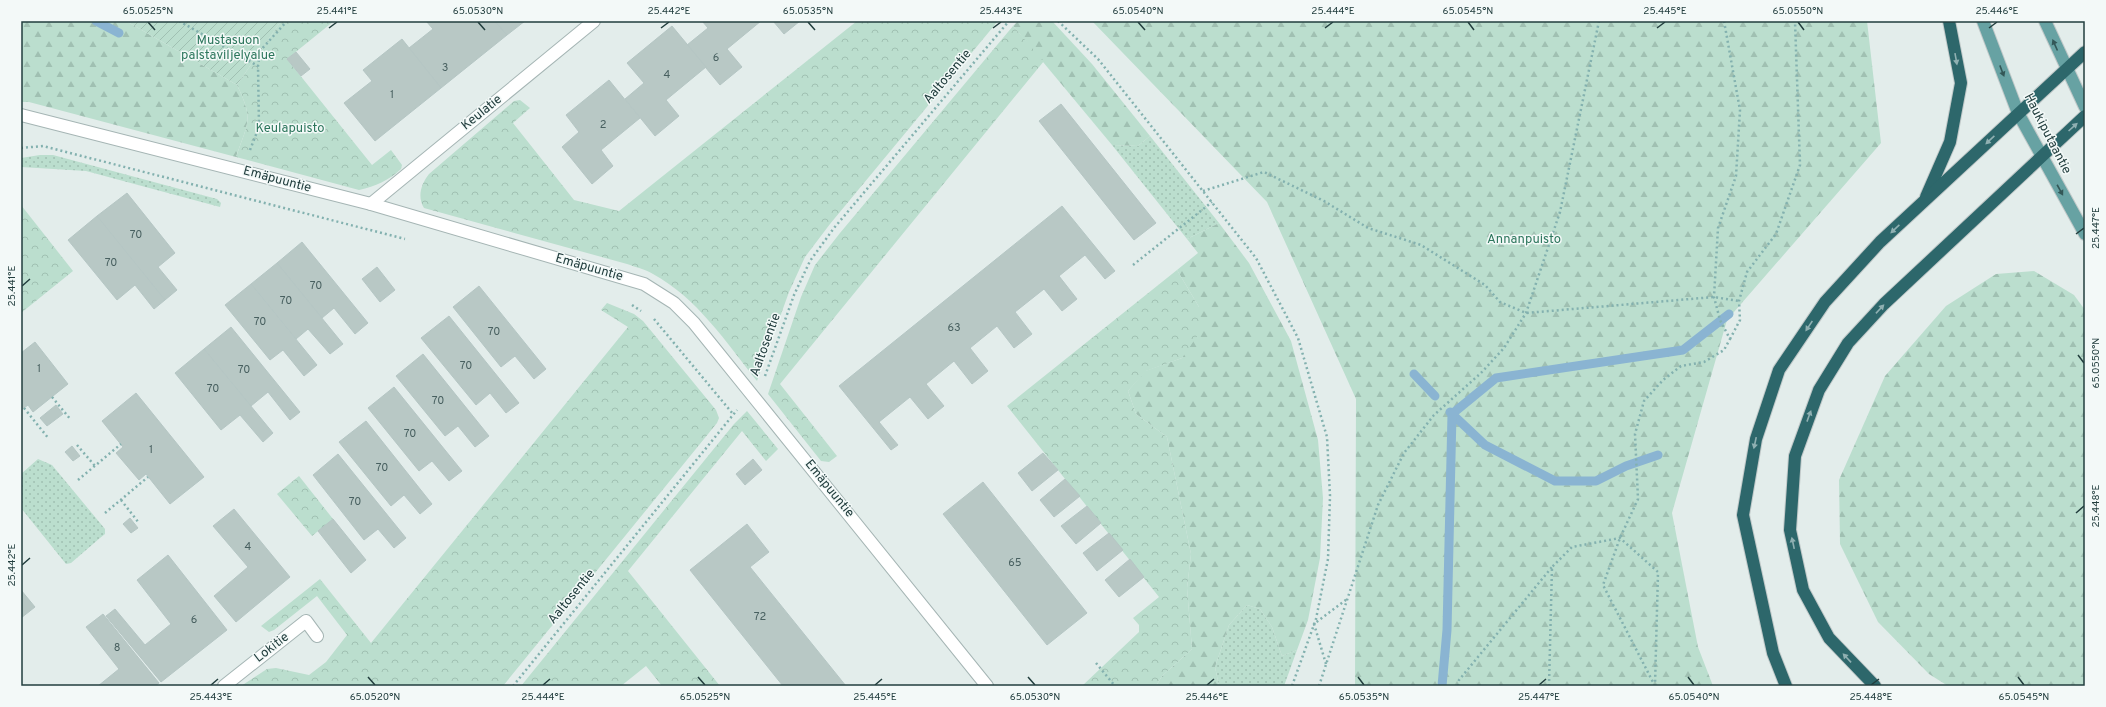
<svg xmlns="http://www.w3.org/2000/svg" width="2106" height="707" font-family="Overpass,sans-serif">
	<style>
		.grass { fill: url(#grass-dots) }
		.forest { fill: url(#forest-firs) }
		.park { fill: url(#park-crowns) }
		.garden { fill: url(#garden-furrows) }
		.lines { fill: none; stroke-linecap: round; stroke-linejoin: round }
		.stream { stroke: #8ab4d2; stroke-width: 9 }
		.building { fill: #b8c8c5; stroke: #b5c6c4 }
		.minor-casing { stroke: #a5b5b4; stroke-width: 14 }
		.major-casing { stroke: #c1c9c9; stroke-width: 14 }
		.highway-casing { stroke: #c1c9c9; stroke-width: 14 }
		.path { stroke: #83b1af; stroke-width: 2.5; stroke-dasharray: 2 3; stroke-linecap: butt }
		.minor { stroke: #fff; stroke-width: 12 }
		.major { stroke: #67a2a3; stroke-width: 12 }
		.highway { stroke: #2d676b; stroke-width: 12 }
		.oneway { fill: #335757 }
		.oneway2 { fill: #90b0b2 }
		.ticks { fill: none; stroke: #223e3e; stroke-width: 1.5 }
		.labels { text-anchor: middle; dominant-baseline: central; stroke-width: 3; stroke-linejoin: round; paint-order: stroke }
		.number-label { font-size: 11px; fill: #486060 }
		.park-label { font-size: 13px; fill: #2c765c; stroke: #f3f9f8 }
		.street-label { font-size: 13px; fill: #223e3e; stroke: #f3f9f8 }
		.neatline { fill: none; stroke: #223e3e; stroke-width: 1.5 }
		.ticks-label { font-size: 10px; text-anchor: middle; fill: #223e3e }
	</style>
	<defs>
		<pattern id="grass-dots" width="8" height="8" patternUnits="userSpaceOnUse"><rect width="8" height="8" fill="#bbdece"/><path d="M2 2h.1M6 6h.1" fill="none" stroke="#a0c0b2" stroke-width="1.8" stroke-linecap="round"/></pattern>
		<pattern id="forest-firs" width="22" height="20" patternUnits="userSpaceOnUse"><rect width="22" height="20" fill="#bbdece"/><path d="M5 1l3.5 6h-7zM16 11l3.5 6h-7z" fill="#a0c0b2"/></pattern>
		<pattern id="park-crowns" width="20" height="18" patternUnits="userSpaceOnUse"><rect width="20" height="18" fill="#bbdece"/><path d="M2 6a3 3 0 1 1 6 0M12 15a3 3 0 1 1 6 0" fill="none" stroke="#a0c0b2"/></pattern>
		<pattern id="garden-furrows" width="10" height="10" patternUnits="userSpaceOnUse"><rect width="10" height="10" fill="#bbdece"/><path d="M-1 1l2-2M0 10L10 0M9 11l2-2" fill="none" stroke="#a0c0b2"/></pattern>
	</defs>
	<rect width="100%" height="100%" fill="#e3edeb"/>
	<g class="grass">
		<polygon points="1150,136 1219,223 1187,239 1112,145 1138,146"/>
		<polygon points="40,155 53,155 217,199 221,203 220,207 86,171 21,167 21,158"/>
		<polygon points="38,459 52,465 105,529 105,534 100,538 71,563 66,564 21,508 21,474"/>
		<polygon points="1247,605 1260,609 1272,627 1282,656 1297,650 1284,686 1219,686 1215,667 1229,625"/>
	</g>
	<g class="forest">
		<path d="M21,21H126L237,85C254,120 248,122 236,157L29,102H21Z"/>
		<polygon points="1018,21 1052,21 1092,64 1150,136 1138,146 1112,145 1013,26"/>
		<polygon points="1092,21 1867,21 1881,143 1727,320 1672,513 1698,647 1713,686 1355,686 1356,399 1267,202"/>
		<polygon points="1219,223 1249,263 1291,341 1318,440 1323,498 1320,558 1308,620 1297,650 1282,656 1272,627 1260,609 1247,605 1229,625 1215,667 1219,686 1156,686 1162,676 1192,649 1187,588 1191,554 1167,437 1136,414 1128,391 1145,371 1182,358 1199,307 1177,270 1198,253 1187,239"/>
		<polygon points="2034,271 2074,295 2085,310 2085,686 1948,686 1929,674 1878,622 1840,544 1839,480 1885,376 1946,306 1996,274"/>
	</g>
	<g class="park">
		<path d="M281,21H334L287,59L372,165L391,150L402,165L401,169C388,181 376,186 359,190L236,157C248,122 254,120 237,85Z"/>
		<path d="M857,21H998L830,224L805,257L789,292L757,381C726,342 697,298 653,274C645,269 635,267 627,264L424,208C417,197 421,184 429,174L514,101L520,100L530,108L513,123L574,200L619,211Z"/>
		<polygon points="1013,26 1044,61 780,384 837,456 829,462 821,461 768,394 801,297 815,265 840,233"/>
		<polygon points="21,205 73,271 21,313"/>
		<polygon points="1177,270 1199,307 1200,332 1182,358 1146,371 1128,391 1136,414 1167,437 1191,554 1187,588 1192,649 1162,676 1156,686 1082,686 1139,632 1139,625 1133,618 1159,597 1007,406"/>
		<polygon points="607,303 634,314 643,321 716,410 719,418 717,423 503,686 241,686 267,669 276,668 309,675 326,662 347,635 317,596 274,630 269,632 261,626 320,579 371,643 628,327 601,310"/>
		<polygon points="747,411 778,449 766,461 742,431 628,571 720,686 662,686 646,666 621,686 521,686 734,424"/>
		<polygon points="299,476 333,519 312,536 277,494"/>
	</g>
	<polygon class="garden" points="126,21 281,21 237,85"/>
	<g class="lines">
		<g class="stream">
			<polyline points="96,21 119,33"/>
			<polyline points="1414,374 1435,396"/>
			<polyline points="1450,412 1485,445 1555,481 1596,481 1626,466 1658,455"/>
			<polyline points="1442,686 1447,630 1452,414 1496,378 1683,350 1729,314"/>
		</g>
	</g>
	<g class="building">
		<polygon points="426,21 495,21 507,35 441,88 409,48 433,29"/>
		<polygon points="495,21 525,21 507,35"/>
		<polygon points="702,21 761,21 727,49 742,67 720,85 687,45 708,28"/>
		<polygon points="773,21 800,21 784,34"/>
		<polygon points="672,26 706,67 666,100 679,116 655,136 625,99 644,83 627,63"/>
		<polygon points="402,39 441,88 375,141 344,103 372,81 363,70"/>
		<polygon points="296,52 310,69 301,76 287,59"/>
		<polygon points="609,80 640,118 601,150 613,166 592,184 562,147 579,132 566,115"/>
		<polygon points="1061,104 1156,223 1134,240 1039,121"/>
		<polygon points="127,193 175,253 158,267 177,290 165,300 97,216"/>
		<polygon points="1062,206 1115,271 1105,279 1085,255 1059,276 1077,299 1062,311 1044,289 1015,312 1032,334 1014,348 997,326 970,348 988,371 972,384 954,361 926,384 944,406 928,419 910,397 879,422 898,445 891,450 839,386"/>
		<polygon points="97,216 165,300 154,309 135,285 117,300 68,240"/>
		<polygon points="302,242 368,323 355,334 334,308 322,318 277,263"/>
		<polygon points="277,263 343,344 330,354 308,329 296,339 251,284"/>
		<polygon points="377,267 395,290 380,302 362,279"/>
		<polygon points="251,284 317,365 304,376 283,350 270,360 225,305"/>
		<polygon points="479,286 546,369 534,379 515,356 501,367 453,307"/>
		<polygon points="449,316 519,403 506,413 490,393 476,405 421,338"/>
		<polygon points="231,327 300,412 290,420 268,392 251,406 204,349"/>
		<polygon points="35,342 68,384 33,412 28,405 21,410 21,353"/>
		<polygon points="204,349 273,433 263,442 240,415 221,430 175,373"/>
		<polygon points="423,354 489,436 475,447 458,426 445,436 396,376"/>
		<polygon points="394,387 462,471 449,481 432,461 419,471 368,408"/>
		<polygon points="136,393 204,477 170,504 146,474 139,480 116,453 123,447 102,421"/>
		<polygon points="56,405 63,414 47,426 40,418"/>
		<polygon points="366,421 432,504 420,514 404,495 391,506 339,442"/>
		<polygon points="72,446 80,456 73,461 65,452"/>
		<polygon points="1043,453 1058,470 1032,491 1018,473"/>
		<polygon points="338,454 406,538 394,548 378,529 364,540 313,475"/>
		<polygon points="753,459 762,470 745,485 736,474"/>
		<polygon points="1065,479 1080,496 1054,517 1040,500"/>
		<polygon points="983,482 1087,613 1047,645 943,514"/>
		<polygon points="1087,506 1101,523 1076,544 1061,526"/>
		<polygon points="234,509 290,577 236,622 214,596 248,567 213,526"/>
		<polygon points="130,518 138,528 131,533 123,524"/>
		<polygon points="333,519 366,560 351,573 318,531"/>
		<polygon points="747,524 769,552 750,567 846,686 783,686 690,570"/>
		<polygon points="1109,533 1123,550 1097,571 1083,553"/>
		<polygon points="168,555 227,630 161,682 106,616 115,609 145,645 171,624 137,580"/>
		<polygon points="1130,559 1144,577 1119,597 1105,580"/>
		<polygon points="21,590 35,607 21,618"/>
		<polygon points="103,614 159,683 155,686 98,686 119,669 86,627"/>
	</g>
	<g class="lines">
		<defs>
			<g id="minor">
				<polyline points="21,115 371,204 644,284 674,303 694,323 987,686"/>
				<polyline points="371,204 594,21"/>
				<polyline points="224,686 306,621 317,636"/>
			</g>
			<g id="major">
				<polyline points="1983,21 2018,113 2085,234"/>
				<polyline points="2045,21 2085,107"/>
			</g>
			<g id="highway">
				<polyline points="1926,197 1950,142 1961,83 1949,21"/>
				<polyline points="1786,686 1773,653 1743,515 1756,439 1779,370 1825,302 1880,242 2085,52"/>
				<polyline points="1875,686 1829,638 1803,590 1790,530 1795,456 1819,390 1848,343 1884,304 2085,116"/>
			</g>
		</defs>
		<use href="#minor" class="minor-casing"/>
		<use href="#major" class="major-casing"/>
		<use href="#highway" class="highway-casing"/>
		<g class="path">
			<polyline points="179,21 258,66"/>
			<polyline points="1058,21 1098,59 1256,258 1298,338 1327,437 1330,496 1328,559 1316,619 1292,686"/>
			<polyline points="21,148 43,146 405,239"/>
			<polyline points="250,150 259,127 258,66 260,51 287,21"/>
			<polyline points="1203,191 1264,172 1324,201 1368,228 1421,245 1485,285 1500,302 1526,313 1714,297 1739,301"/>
			<polyline points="1133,265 1212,202"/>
			<polyline points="632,305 641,311"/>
			<polyline points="654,319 733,414"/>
			<polyline points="1730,339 1740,320 1739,301 1747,272 1776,234 1800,165 1795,21"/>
			<polyline points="765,376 794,295 810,261 834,228 1009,21"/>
			<polyline points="52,397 71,420"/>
			<polyline points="24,408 49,439"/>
			<polyline points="77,445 95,466"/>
			<polyline points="78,480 121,444"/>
			<polyline points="121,500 139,523"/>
			<polyline points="105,513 148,477"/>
			<polyline points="1096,663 1115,686"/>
			<polyline points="1326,664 1314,624 1347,599"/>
			<polyline points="513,686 737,410"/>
			<polyline points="1319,686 1378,505 1404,453 1434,415 1481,373 1504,348 1526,313 1560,212 1599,21"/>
			<polyline points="1458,686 1459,680 1552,567"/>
			<polyline points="1549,686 1552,567 1572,547 1620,538 1658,572 1655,686"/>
			<polyline points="1655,686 1603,585 1620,538 1638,499 1635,434 1644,401 1663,380 1681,366 1704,362 1724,350 1730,339 1720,320 1714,297 1718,228 1736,176 1740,110 1724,21"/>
		</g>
		<use href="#minor" class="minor"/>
		<use href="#major" class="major"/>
		<use href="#highway" class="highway"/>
	</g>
	<defs><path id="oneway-solid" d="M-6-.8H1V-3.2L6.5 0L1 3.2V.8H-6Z"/></defs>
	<g class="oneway">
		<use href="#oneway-solid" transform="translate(2055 45) rotate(-114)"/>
		<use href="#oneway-solid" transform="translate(2002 71) rotate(69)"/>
		<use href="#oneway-solid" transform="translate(2060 190) rotate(61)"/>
	</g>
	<g class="oneway2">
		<use href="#oneway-solid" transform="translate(1956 59) rotate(80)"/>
		<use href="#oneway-solid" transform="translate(2073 127) rotate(-42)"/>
		<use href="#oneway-solid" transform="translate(1990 140) rotate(137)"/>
		<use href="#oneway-solid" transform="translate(1895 229) rotate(137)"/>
		<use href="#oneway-solid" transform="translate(1880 309) rotate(-47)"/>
		<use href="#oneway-solid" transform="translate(1809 326) rotate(124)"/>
		<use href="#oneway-solid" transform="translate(1809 416) rotate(-70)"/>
		<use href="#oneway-solid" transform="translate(1755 443) rotate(102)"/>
		<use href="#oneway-solid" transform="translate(1793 543) rotate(-102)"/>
		<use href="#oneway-solid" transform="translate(1847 658) rotate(-133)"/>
	</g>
	<path class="ticks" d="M148,22L155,30M478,22L485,30M808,22L815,30M1138,22L1145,30M1468,22L1474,30M1798,22L1804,30M329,28L337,22M661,28L669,22M993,28L1001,22M1325,28L1333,22M1657,28L1665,22M1989,28L1997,22M2076,234L2084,228M22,286L30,279M2078,355L2084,363M2076,513L2084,506M22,565L30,558M368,677L375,685M698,677L705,685M1028,677L1035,685M1358,677L1364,685M1688,677L1694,685M2018,677L2024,685M211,685L218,679M543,685L550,679M875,685L882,679M1207,685L1214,679M1539,685L1546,679M1871,685L1879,679"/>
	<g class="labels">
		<g class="number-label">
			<text x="716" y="58">6</text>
			<text x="445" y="68">3</text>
			<text x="667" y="75">4</text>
			<text x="392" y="95">1</text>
			<text x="603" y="125">2</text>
			<text x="136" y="235">70</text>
			<text x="111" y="263">70</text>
			<text x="316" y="286">70</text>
			<text x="286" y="301">70</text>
			<text x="260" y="322">70</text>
			<text x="954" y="328">63</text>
			<text x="494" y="332">70</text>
			<text x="466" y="366">70</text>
			<text x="39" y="369">1</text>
			<text x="244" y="370">70</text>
			<text x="213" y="389">70</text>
			<text x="438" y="401">70</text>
			<text x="410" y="434">70</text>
			<text x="151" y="450">1</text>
			<text x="382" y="468">70</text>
			<text x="355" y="502">70</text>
			<text x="248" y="547">4</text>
			<text x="1015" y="563">65</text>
			<text x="760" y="617">72</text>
			<text x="194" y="620">6</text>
			<text x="117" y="648">8</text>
		</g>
		<g class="park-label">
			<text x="228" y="41">Mustasuon<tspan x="228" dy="15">palstaviljelyalue</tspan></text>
			<text x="290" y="129">Keulapuisto</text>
			<text x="1524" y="240">Annanpuisto</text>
		</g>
		<g class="street-label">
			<text transform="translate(948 77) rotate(-50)">Aaltosentie</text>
			<text transform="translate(482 113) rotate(-39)">Keulatie</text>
			<text transform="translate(2047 134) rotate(63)">Haukiputaantie</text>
			<text transform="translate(277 180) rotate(15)">Emäpuuntie</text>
			<text transform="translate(589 268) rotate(16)">Emäpuuntie</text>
			<text transform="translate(766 345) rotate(-70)">Aaltosentie</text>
			<text transform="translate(829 489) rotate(51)">Emäpuuntie</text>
			<text transform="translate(572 597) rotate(-51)">Aaltosentie</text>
			<text transform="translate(272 648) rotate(-38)">Lokitie</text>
		</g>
	</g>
	<rect width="2106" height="707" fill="none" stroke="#f3f9f8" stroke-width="44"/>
	<rect x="22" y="22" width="2062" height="663" class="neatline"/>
	<g class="ticks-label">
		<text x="148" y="14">65.0525°N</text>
		<text x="337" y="14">25.441°E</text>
		<text x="478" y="14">65.0530°N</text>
		<text x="669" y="14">25.442°E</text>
		<text x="808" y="14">65.0535°N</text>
		<text x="1001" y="14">25.443°E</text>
		<text x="1138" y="14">65.0540°N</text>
		<text x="1333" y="14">25.444°E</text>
		<text x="1468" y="14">65.0545°N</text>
		<text x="1665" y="14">25.445°E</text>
		<text x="1798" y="14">65.0550°N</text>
		<text x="1997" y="14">25.446°E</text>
		<text transform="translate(2095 228) rotate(-90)" y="4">25.447°E</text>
		<text transform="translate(11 286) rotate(-90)" y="4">25.441°E</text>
		<text transform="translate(2095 363) rotate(-90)" y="4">65.0550°N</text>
		<text transform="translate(2095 506) rotate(-90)" y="4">25.448°E</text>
		<text transform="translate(11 565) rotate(-90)" y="4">25.442°E</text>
		<text x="211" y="700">25.443°E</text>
		<text x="375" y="700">65.0520°N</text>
		<text x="543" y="700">25.444°E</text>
		<text x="705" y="700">65.0525°N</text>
		<text x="875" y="700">25.445°E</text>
		<text x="1035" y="700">65.0530°N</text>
		<text x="1207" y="700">25.446°E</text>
		<text x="1364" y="700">65.0535°N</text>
		<text x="1539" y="700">25.447°E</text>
		<text x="1694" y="700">65.0540°N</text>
		<text x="1871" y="700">25.448°E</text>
		<text x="2024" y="700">65.0545°N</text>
	</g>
</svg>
